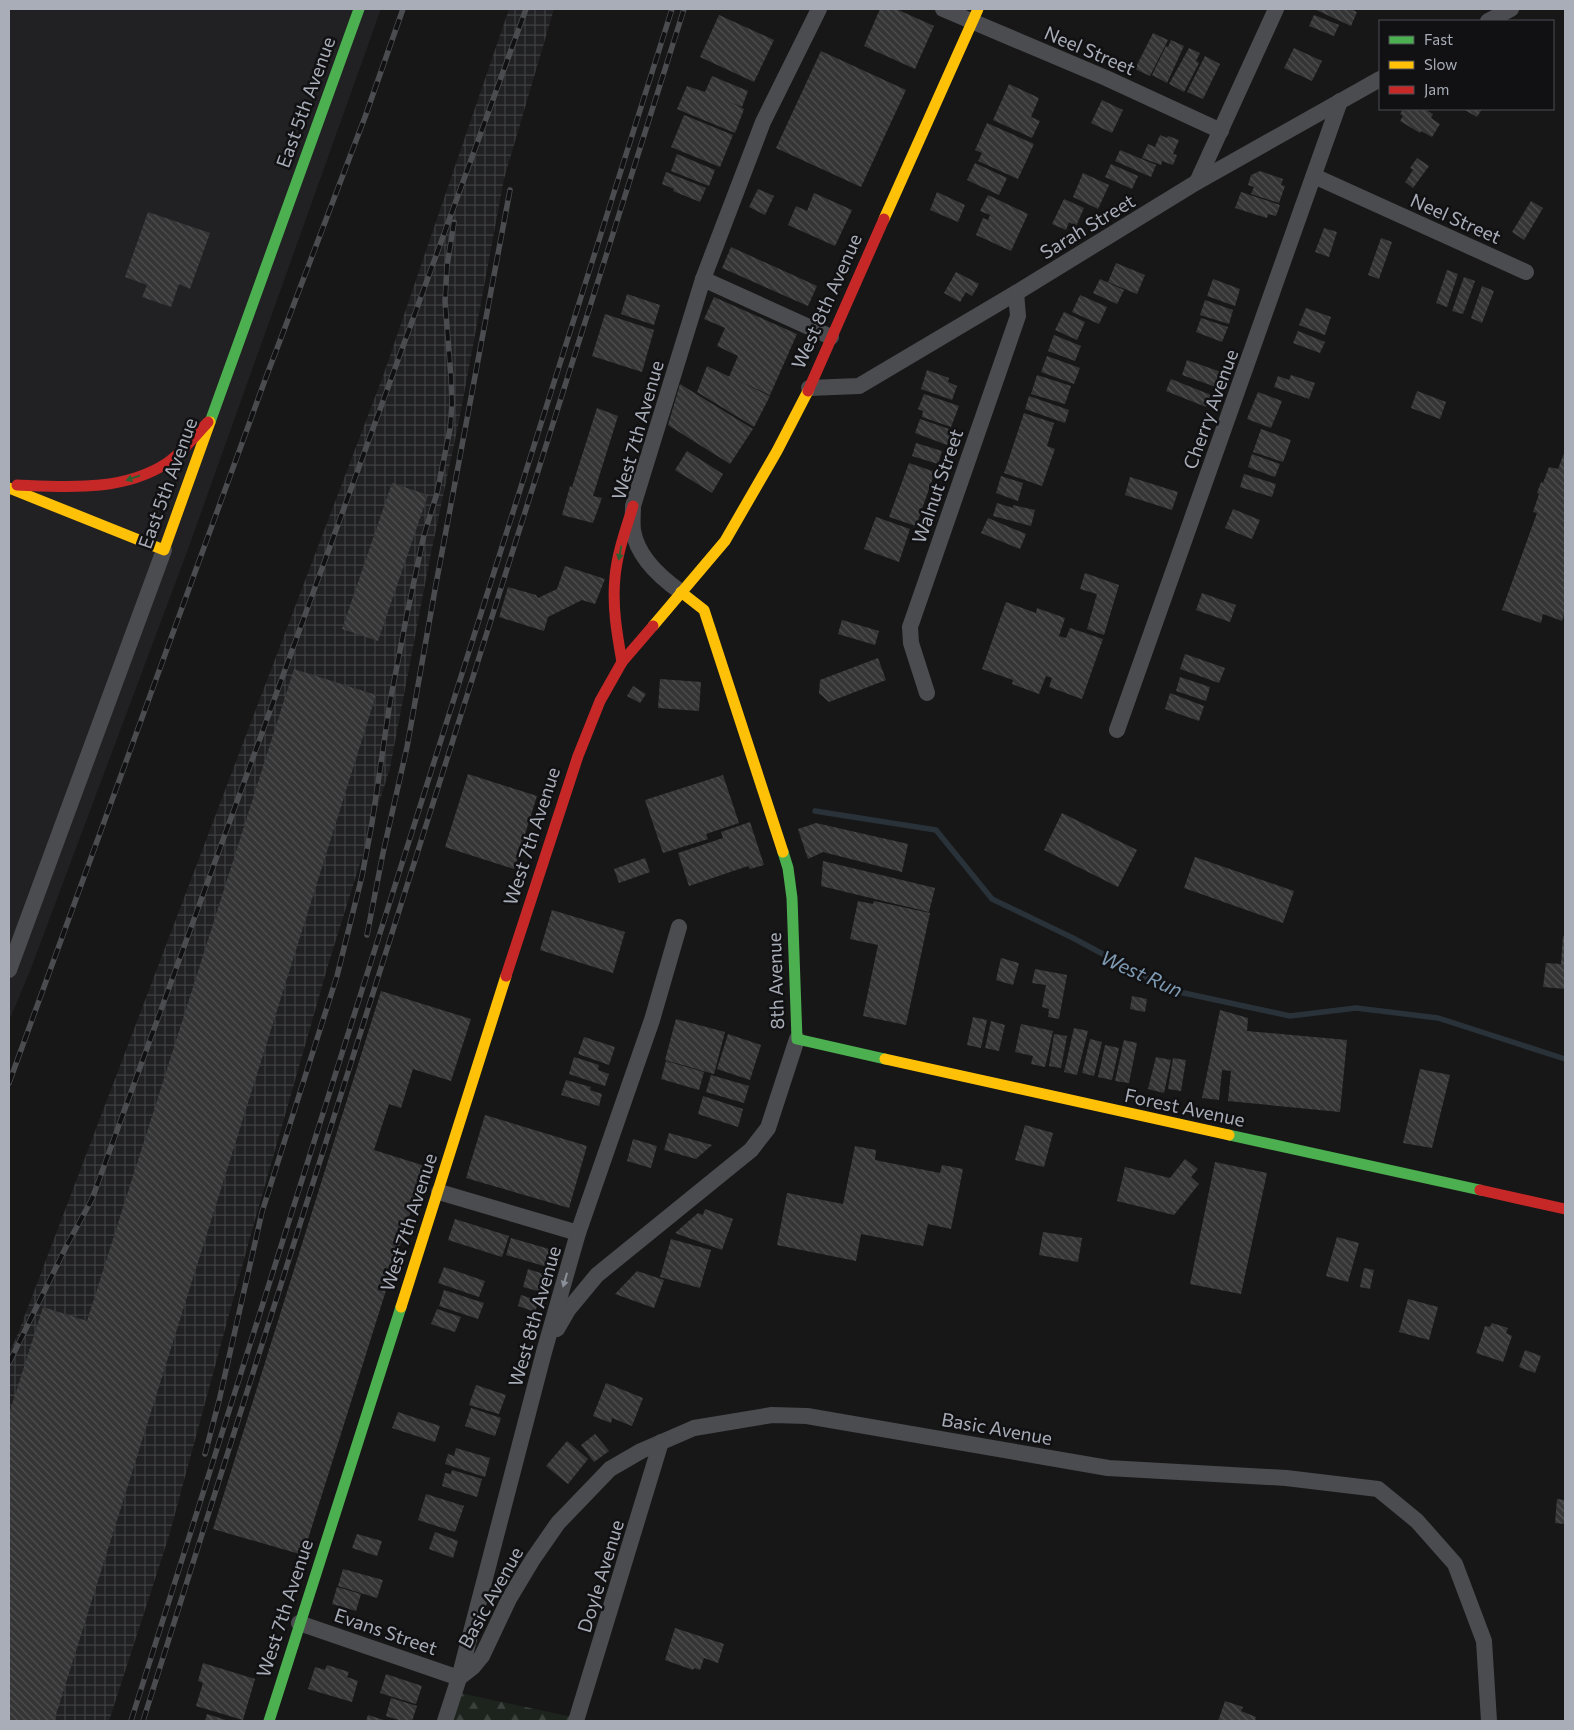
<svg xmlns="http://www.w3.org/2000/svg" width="1574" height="1730" font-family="Commissioner,sans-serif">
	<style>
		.built { fill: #212123 }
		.industrial { fill: url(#industrial-grid) }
		.forest { fill: url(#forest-firs) }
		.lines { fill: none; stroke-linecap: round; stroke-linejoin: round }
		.stream { stroke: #2a3239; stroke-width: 5.5 }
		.building { fill: url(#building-back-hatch) }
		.street { stroke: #4b4c50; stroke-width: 16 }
		.fast { stroke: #4caf50; stroke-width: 11 }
		.slow { stroke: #ffc107; stroke-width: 11 }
		.jam { stroke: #c62828; stroke-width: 11 }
		.rail-casing { stroke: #4b4c4f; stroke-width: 5.5 }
		.rail { stroke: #111113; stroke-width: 4; stroke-dasharray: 11; stroke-linecap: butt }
		.oneway { fill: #2e6032 }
		.oneway2 { fill: #8c9099 }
		.labels { text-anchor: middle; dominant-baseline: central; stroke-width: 5; stroke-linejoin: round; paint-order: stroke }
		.street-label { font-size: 19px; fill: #a8adb8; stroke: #111113 }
		.water-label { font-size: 20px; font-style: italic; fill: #7f9bb3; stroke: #111113 }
	</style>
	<defs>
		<pattern id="industrial-grid" width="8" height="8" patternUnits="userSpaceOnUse" patternTransform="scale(1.25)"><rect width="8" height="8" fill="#212123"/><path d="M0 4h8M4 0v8" fill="none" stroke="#3e3f41"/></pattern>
		<pattern id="forest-firs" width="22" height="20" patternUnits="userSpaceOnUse" patternTransform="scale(1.25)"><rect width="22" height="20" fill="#1d241e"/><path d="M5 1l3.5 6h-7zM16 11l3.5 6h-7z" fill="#3b413d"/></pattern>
		<pattern id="building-back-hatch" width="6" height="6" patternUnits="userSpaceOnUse" patternTransform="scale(1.25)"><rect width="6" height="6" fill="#353536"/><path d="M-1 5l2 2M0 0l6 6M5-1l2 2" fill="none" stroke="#4f5051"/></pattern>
	</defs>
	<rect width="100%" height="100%" fill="#171717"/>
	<polygon class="built" points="9,9 381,9 187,552 30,971 9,1021"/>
	<polygon class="industrial" points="509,9 554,9 504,179 459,421 430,558 390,768 329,962 249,1241 169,1536 109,1721 9,1721 9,1353 17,1336 383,376"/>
	<polygon class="forest" points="455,1692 577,1718 576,1721 446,1721"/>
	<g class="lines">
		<polyline class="stream" points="815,811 936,830 992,899 1073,938 1170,990 1290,1016 1356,1008 1438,1018 1565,1059"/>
	</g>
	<g class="building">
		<polygon points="880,9 896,9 934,26 915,69 864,46"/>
		<polygon points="1314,9 1350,9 1357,12 1351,26"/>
		<polygon points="719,15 774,40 754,82 700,57"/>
		<polygon points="1314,15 1339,25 1334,36 1309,26"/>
		<polygon points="1153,33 1168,40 1150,76 1135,69"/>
		<polygon points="1171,40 1184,46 1167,83 1152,75 1166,46 1168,47"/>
		<polygon points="1189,48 1200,53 1196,61 1199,63 1184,92 1169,84"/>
		<polygon points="1294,48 1322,61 1312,81 1284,68"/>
		<polygon points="821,51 906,90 861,187 776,148"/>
		<polygon points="1205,56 1220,64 1203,99 1187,92"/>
		<polygon points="712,76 748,91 742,107 730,102 744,109 735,133 677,109 687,86 705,92"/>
		<polygon points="1009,84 1039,98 1031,117 1040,121 1032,138 993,120"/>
		<polygon points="1102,100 1123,110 1112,133 1091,123"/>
		<polygon points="1403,109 1424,109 1433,114 1431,118 1440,124 1432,137 1421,131 1420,133 1400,121 1403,116 1400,114"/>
		<polygon points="1463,109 1482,109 1477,117"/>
		<polygon points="684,115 733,135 720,167 671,147"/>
		<polygon points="987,123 1034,144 1018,179 978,161 982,153 975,150"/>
		<polygon points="1160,135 1167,138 1168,136 1179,140 1173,154 1177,155 1173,165 1162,161 1161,165 1142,158 1148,144 1155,147"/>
		<polygon points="1120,150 1156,165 1151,177 1115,161"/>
		<polygon points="677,154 715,170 709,186 671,171"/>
		<polygon points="1417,158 1429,166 1413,188 1405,182 1413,170 1410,168"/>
		<polygon points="975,163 1007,178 999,195 967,180"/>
		<polygon points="1111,164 1138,176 1132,189 1105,177"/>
		<polygon points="1260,171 1283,179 1281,185 1285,186 1279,203 1251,194 1254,187 1248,185 1251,175"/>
		<polygon points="666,172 706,188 700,202 673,191 674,189 662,184"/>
		<polygon points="1083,173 1109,185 1098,209 1073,197"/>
		<polygon points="758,189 774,196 765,215 749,207"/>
		<polygon points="937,192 965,205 958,222 930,210"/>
		<polygon points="1241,192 1280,205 1276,216 1268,214 1267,218 1235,208"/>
		<polygon points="814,193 852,210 835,246 788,225 796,206 807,211"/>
		<polygon points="988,195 1028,214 1011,251 976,235 983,218 988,220 990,215 980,211"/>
		<polygon points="1064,199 1084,208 1076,226 1069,222 1066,230 1052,224"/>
		<polygon points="1531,201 1543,208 1524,240 1512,232"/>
		<polygon points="148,212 210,233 190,289 179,284 171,307 142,297 147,285 125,277"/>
		<polygon points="1324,228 1337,232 1329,257 1315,252"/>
		<polygon points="1381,238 1392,242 1379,279 1368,275"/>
		<polygon points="731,247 817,286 808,306 722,268"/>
		<polygon points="1116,263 1145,275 1137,294 1108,282"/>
		<polygon points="1447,270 1458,274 1447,307 1436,303"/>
		<polygon points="956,272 979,284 972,296 966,292 960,302 944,293"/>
		<polygon points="1464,277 1475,281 1463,314 1452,311"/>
		<polygon points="1100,279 1124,290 1117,304 1093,293"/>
		<polygon points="1213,279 1240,289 1235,306 1207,296"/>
		<polygon points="1482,286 1494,291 1482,323 1471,318"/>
		<polygon points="627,294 660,305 654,325 621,314"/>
		<polygon points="1080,295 1107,307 1099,324 1072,312"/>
		<polygon points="714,297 797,334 770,395 729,377 738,356 717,346 725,328 704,319"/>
		<polygon points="1205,300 1233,310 1229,324 1200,315"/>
		<polygon points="1306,308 1331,317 1325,335 1299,325"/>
		<polygon points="1064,312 1085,322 1077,340 1055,330"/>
		<polygon points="605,314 654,330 642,372 592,356"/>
		<polygon points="1201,318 1228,327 1222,342 1196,332"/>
		<polygon points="1298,331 1325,342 1320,353 1293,343"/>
		<polygon points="1054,335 1081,346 1075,361 1048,351"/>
		<polygon points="1047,356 1080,368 1074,384 1041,372"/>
		<polygon points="1187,360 1221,372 1216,387 1182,375"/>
		<polygon points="707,366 770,396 754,427 697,392"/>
		<polygon points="927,370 949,378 948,382 957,386 952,400 921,389"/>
		<polygon points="1037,375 1071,386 1065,404 1031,394"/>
		<polygon points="1291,375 1315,383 1309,399 1274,387 1278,376 1289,380"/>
		<polygon points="1171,379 1211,395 1206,407 1166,391"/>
		<polygon points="680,384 753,429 730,464 668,425"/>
		<polygon points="1417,391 1446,402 1440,419 1411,408"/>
		<polygon points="1258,392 1282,401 1271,428 1247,419"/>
		<polygon points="924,394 959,406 951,427 922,417 923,411 918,409"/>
		<polygon points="1029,396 1069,410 1065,423 1025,409"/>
		<polygon points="597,408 618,416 593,496 602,498 593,523 562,515 570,486 572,487"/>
		<polygon points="1024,413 1054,423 1047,446 1055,449 1042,486 1004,473"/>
		<polygon points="920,419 952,430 947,445 915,433"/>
		<polygon points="1261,429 1291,440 1283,462 1253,452"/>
		<polygon points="916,443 942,451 938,464 912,456"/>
		<polygon points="687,451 723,474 712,493 675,470"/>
		<polygon points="1565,451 1565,611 1562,621 1543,614 1541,623 1502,610 1537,513 1533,512 1539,494 1537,493 1541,482 1543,483 1549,467 1558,469"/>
		<polygon points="1252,454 1280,464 1275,477 1248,467"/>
		<polygon points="909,463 935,472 916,526 889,517"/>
		<polygon points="1244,474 1276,484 1272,497 1240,487"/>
		<polygon points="1001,476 1023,483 1018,501 996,493"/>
		<polygon points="1130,477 1178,492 1172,510 1125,495"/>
		<polygon points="392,483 428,495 378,641 342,629"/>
		<polygon points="997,503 1013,508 1013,505 1035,510 1031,526 993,516"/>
		<polygon points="1233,509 1260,520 1252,539 1225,528"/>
		<polygon points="876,517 910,529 899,562 864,549"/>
		<polygon points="988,518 1026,534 1020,549 981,533"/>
		<polygon points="565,566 605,579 595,604 582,600 548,617 544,631 499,617 508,587 536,595 538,598 557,589"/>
		<polygon points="1085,573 1119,585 1104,635 1087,629 1097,594 1080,589"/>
		<polygon points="1202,593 1236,605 1230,622 1196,610"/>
		<polygon points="1006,602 1036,613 1037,608 1065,618 1059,636 1066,638 1070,628 1103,639 1082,699 1049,687 1052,678 1046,676 1039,694 1012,684 1013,680 982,669"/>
		<polygon points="842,620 879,631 875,645 838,634"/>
		<polygon points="1185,654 1225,668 1219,683 1180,669"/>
		<polygon points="878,658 886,680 829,702 819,693 820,680"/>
		<polygon points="294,669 376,695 54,1721 9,1721 9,1414 43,1307 87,1321"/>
		<polygon points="1180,677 1210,687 1206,701 1176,691"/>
		<polygon points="660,679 701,682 699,711 658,708"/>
		<polygon points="633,686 646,694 640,703 627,696"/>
		<polygon points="1170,693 1204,706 1199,721 1165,709"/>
		<polygon points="468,774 537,796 514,869 445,847"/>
		<polygon points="723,775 739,823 706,834 708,839 663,853 645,800"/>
		<polygon points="1062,813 1137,850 1118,887 1044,850"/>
		<polygon points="750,822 764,865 750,869 748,866 689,886 678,853 723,838 721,832"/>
		<polygon points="816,823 908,844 902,872 823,852 808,859 798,829"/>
		<polygon points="1195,857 1294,891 1283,923 1184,888"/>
		<polygon points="645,858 650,872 619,883 614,869"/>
		<polygon points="823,861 935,888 929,912 821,886"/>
		<polygon points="858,901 873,904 874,901 930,913 906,1025 863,1016 878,945 850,939"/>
		<polygon points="552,910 625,932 613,973 540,950"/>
		<polygon points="1563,936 1565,936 1565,989 1543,987 1546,963 1561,964"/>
		<polygon points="1001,958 1019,963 1013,985 996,980"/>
		<polygon points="1035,969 1067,975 1059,1019 1048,1017 1049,1009 1042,1007 1046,985 1032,983"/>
		<polygon points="381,991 471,1019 451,1081 413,1069 401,1108 389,1104 374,1150 425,1166 303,1555 213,1529"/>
		<polygon points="1132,996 1147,999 1145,1012 1130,1009"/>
		<polygon points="1220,1010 1248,1018 1247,1031 1347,1040 1340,1112 1228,1101 1231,1071 1222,1070 1219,1100 1202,1098"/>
		<polygon points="973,1017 987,1020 981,1048 967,1045"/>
		<polygon points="676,1019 725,1032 714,1074 665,1060"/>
		<polygon points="991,1021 1005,1025 999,1051 985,1048"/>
		<polygon points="1021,1024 1053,1031 1045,1067 1031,1064 1033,1056 1015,1052"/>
		<polygon points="1074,1028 1088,1031 1077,1075 1064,1072"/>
		<polygon points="728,1034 761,1045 750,1080 717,1069"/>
		<polygon points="1054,1034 1067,1036 1061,1068 1049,1066"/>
		<polygon points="584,1037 615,1047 609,1065 578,1054"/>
		<polygon points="1090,1039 1102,1042 1094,1076 1082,1073"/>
		<polygon points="1124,1040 1137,1043 1129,1083 1115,1081"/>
		<polygon points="1105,1045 1119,1048 1112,1080 1098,1077"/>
		<polygon points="574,1057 599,1065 598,1070 609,1074 605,1086 569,1074"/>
		<polygon points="1156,1057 1171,1060 1164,1093 1148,1089"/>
		<polygon points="1173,1058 1186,1060 1181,1091 1168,1089"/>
		<polygon points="666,1061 704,1072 699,1090 661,1079"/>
		<polygon points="1420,1069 1450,1075 1432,1148 1403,1143"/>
		<polygon points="711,1075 749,1086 744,1103 706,1092"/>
		<polygon points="566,1080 591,1087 590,1090 602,1094 599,1106 561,1095"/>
		<polygon points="703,1096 743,1109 738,1127 698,1114"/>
		<polygon points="485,1115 587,1146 569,1208 466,1178"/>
		<polygon points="1025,1125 1053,1133 1044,1167 1015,1160"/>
		<polygon points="669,1133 712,1145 696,1159 664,1150"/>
		<polygon points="633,1139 657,1146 651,1168 627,1161"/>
		<polygon points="855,1146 876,1150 875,1160 940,1173 942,1165 963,1169 951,1229 928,1224 923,1246 861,1234 856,1261 777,1245 787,1193 843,1204"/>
		<polygon points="1185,1159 1198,1169 1191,1177 1199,1184 1174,1215 1117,1201 1125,1167 1170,1178"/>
		<polygon points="1215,1162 1267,1173 1241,1294 1190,1284"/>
		<polygon points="705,1209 733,1219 722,1250 675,1233 698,1213 703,1215"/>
		<polygon points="455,1219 509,1236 502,1257 448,1240"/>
		<polygon points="1043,1232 1082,1238 1078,1262 1039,1255"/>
		<polygon points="1337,1237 1359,1243 1348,1282 1326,1276"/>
		<polygon points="511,1238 556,1251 551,1268 506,1255"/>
		<polygon points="671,1239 711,1250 700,1288 660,1277"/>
		<polygon points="444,1267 485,1281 479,1297 438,1283"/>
		<polygon points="1364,1268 1374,1270 1370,1289 1360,1287"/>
		<polygon points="528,1269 550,1276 545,1293 523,1287"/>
		<polygon points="637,1271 664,1280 654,1308 615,1294"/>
		<polygon points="444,1290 484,1303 478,1319 439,1306"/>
		<polygon points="521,1295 539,1301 535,1312 518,1306"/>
		<polygon points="1408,1299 1438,1307 1429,1340 1399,1332"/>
		<polygon points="437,1309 461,1317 455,1332 431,1324"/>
		<polygon points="1492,1323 1508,1328 1506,1333 1512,1336 1503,1362 1476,1353 1485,1326 1490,1327"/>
		<polygon points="1525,1350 1541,1356 1535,1373 1519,1367"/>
		<polygon points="606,1383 643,1398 632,1426 612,1418 611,1423 593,1416"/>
		<polygon points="476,1385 506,1395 499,1414 469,1405"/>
		<polygon points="471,1408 501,1418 495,1436 465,1426"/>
		<polygon points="398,1412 440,1426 435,1442 392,1428"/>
		<polygon points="595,1434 609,1451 594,1462 581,1445"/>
		<polygon points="567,1441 588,1459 568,1484 546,1466"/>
		<polygon points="456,1448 490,1458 485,1477 445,1464 448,1454 454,1456"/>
		<polygon points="452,1470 482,1479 477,1497 442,1486 445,1473 451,1474"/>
		<polygon points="426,1494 464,1506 455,1532 418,1520"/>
		<polygon points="1557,1499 1565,1500 1565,1524 1555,1523"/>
		<polygon points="435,1532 458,1541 453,1558 429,1549"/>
		<polygon points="357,1534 382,1541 377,1556 352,1548"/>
		<polygon points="343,1569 383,1580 377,1598 338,1586"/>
		<polygon points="337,1587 361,1594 356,1611 332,1604"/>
		<polygon points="675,1628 724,1644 718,1663 704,1658 700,1670 694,1668 693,1670 665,1660"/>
		<polygon points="203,1663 255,1679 243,1720 196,1706 203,1683 198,1681"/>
		<polygon points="327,1665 349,1672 347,1677 358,1681 352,1702 308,1689 315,1667 325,1670"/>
		<polygon points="386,1674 422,1686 416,1704 380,1693"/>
		<polygon points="391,1698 417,1706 412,1721 402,1721 386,1716"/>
		<polygon points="1225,1701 1243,1707 1241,1711 1256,1717 1255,1721 1218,1721"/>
		<polygon points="207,1714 229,1721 205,1721"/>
		<polygon points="368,1715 387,1721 366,1721"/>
	</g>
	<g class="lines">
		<g class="street">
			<polyline points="943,9 1106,78 1221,131"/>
			<polyline points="1488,21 1511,9"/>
			<polyline points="1314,176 1526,272"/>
			<polyline points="1197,182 1276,9"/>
			<polyline points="703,279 831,337"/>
			<polyline points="809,388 859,386 1016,293 1197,182 1380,79"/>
			<path d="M681,592C661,578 637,556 633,530C632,523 633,514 633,506L703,279L763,122L819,9"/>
			<polyline points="927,693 911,643 910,627 1018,316 1016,293"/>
			<polyline points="1117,730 1340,101"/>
			<polyline points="9,970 164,550"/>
			<polyline points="439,1192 578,1233"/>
			<polyline points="557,1329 568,1310 597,1275 751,1150 768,1128 797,1039"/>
			<polyline points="299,1623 459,1678 473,1667 482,1656 509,1599 533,1559 558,1523 610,1469 641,1451 694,1428 772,1415 807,1416 1108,1468 1286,1478 1378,1489 1417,1521 1455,1564 1484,1641 1489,1721"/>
			<polyline points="445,1721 459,1678 544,1352 578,1233 652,1020 679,927"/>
			<polyline points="576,1721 661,1442"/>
		</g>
		<g class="fast">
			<polyline points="210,422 359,9"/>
			<polyline points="783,852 788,868 792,898 797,1039 885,1059"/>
			<polyline points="1229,1135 1480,1190"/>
			<polyline points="269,1721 401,1307"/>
		</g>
		<g class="slow">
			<polyline points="884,219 978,9"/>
			<polyline points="9,488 164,550 210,422"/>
			<polyline points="681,592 704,610 783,852"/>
			<polyline points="653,626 725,541 777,451 808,391"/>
			<polyline points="885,1059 1229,1135"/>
			<polyline points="401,1307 506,976"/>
		</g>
		<g class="jam">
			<polyline points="808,391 884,219"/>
			<path d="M17,485C67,487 123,492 167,463C183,452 195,436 208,422"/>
			<path d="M622,662C617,634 612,606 615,577C617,553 626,529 633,506"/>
			<polyline points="506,976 578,756 600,701 622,662 653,626"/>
			<polyline points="1480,1190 1565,1209"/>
		</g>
		<defs>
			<g id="rail">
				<polyline points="367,935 383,853 407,747 436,584 510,190"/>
				<polyline points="9,1083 265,380 365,117 403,9"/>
				<polyline points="9,1363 67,1245 92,1199 526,9"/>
				<polyline points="205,1454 219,1401 262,1212 337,976 362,876 372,823 390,702 407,614 424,535 437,493 450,429 452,404 451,378 445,301 447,266 454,222"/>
				<polyline points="131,1721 672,9"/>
				<polyline points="143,1721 684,9"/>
			</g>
		</defs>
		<use href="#rail" class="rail-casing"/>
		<use href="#rail" class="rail"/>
	</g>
	<defs><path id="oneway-solid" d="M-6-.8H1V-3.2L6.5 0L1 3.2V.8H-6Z" transform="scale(1.25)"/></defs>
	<g class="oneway">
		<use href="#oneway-solid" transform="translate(133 478) rotate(161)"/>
		<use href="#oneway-solid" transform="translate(620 553) rotate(100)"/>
	</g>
	<use class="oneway2" href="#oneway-solid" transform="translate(565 1280) rotate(106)"/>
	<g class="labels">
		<g class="street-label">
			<text transform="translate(1090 50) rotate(23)">Neel Street</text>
			<text transform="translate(305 102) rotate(-70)">East 5th Avenue</text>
			<text transform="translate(1456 218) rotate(24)">Neel Street</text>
			<text transform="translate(1087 226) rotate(-31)">Sarah Street</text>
			<text transform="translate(826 301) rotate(-66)">West 8th Avenue</text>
			<text transform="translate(1210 409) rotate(-70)">Cherry Avenue</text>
			<text transform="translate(637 430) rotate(-74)">West 7th Avenue</text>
			<text transform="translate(167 483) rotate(-70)">East 5th Avenue</text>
			<text transform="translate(937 486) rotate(-71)">Walnut Street</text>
			<text transform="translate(531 836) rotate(-72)">West 7th Avenue</text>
			<text transform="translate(775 981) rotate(-92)">8th Avenue</text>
			<text transform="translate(1185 1107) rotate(12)">Forest Avenue</text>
			<text transform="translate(408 1222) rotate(-72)">West 7th Avenue</text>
			<text transform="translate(534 1316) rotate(-74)">West 8th Avenue</text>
			<text transform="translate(997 1428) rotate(10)">Basic Avenue</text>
			<text transform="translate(600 1576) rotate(-73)">Doyle Avenue</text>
			<text transform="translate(490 1597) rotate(-61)">Basic Avenue</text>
			<text transform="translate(284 1608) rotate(-72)">West 7th Avenue</text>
			<text transform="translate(386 1631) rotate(19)">Evans Street</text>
		</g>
		<g class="water-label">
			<text transform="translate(1142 973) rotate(24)">West Run</text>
		</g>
	</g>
	<rect width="1574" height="1730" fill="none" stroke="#a8adb8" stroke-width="20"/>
	<rect x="1379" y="20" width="175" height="90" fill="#111113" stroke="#4d4f55"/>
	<rect x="1389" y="36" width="25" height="8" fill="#4caf50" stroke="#4d4f55"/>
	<text x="1424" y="45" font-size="15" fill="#a8adb8">Fast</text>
	<rect x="1389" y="61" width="25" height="8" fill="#ffc107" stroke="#4d4f55"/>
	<text x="1424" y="70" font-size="15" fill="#a8adb8">Slow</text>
	<rect x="1389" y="86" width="25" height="8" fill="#c62828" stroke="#4d4f55"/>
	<text x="1424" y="95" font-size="15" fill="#a8adb8">Jam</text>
</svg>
